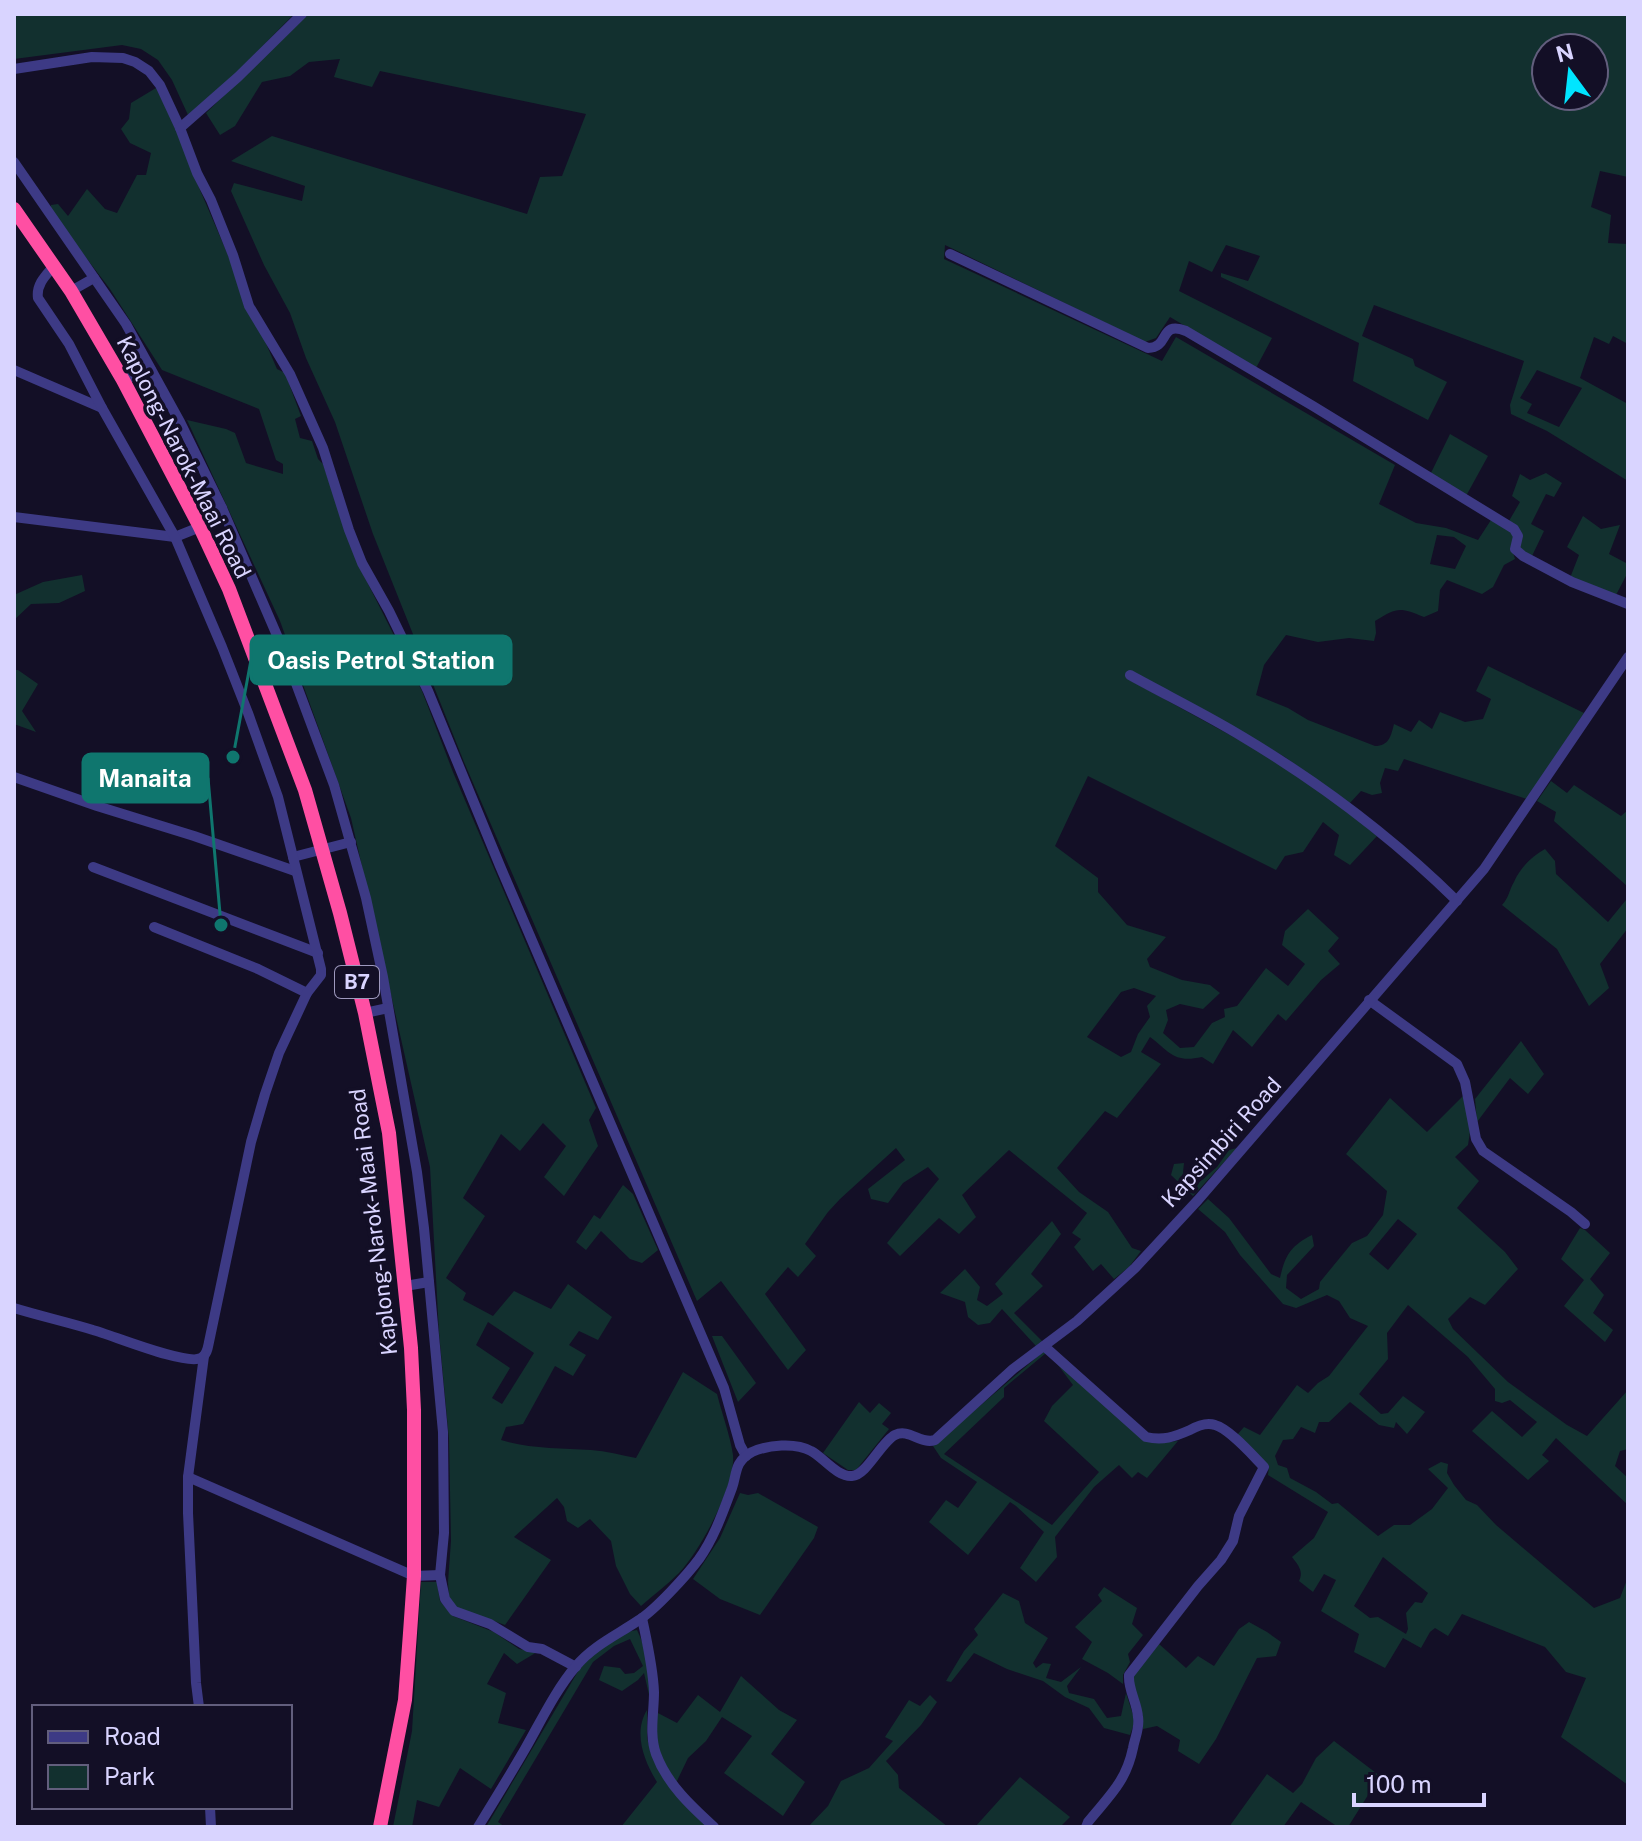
<svg xmlns="http://www.w3.org/2000/svg" width="1642" height="1841" font-family="'Public Sans',sans-serif">
	<style>
		.green { fill: #12302f; fill-rule: evenodd }
		.lines { fill: none; stroke-linecap: round; stroke-linejoin: round }
		.minor { stroke: #3d3a85; stroke-width: 10 }
		.highway { stroke: #ff4fa3; stroke-width: 14 }
		.labels { text-anchor: middle; dominant-baseline: central; stroke-width: 7; stroke-linejoin: round; paint-order: stroke }
		.shield { fill: #130f26; stroke: #9e99be; stroke-width: 2 }
		.shield-label { font-size: 20px; font-weight: bold; fill: #d9d4ff }
		.street-label { font-size: 22px; fill: #d9d4ff; stroke: #130f26 }
		.leader { fill: none; stroke: #0f766e; stroke-width: 3 }
		.callout-dot { fill: #0f766e; stroke: #130f26; stroke-width: 3 }
		.callout { fill: #0f766e; stroke: #0f766e; stroke-width: 3 }
		.callout-label { font-size: 24px; text-anchor: middle; font-weight: bold; fill: #fff }
	</style>
	<rect width="100%" height="100%" fill="#130f26"/>
	<g class="green">
		<polygon points="14,14 294,14 230,79 188,115 172,80 158,60 141,49 122,45 14,59"/>
		<path d="M307,14H1628V177L1600,171L1591,207L1611,215L1608,243L1628,244V344L1613,336L1609,344L1594,337L1580,378L1628,404V481L1547,431L1511,414L1510,405L1524,361L1374,305L1362,336L1413,359L1415,366L1447,382L1428,420L1353,381L1359,343L1221,277V273L1248,281L1260,256L1226,245L1212,272L1189,261L1179,291L1272,338L1256,368L1170,317L1156,338L1145,342L945,245L944,259L1162,361L1176,337L1395,465L1379,504L1416,523L1446,528L1478,540L1491,520L1511,531L1515,537L1512,549L1515,559L1504,565L1493,587L1482,594L1447,580L1440,590L1438,611L1424,617C1400,607 1397,607 1375,621L1376,633L1374,641L1349,638L1318,642L1286,635L1264,665L1256,695L1288,708L1308,720L1375,746C1389,746 1391,736 1394,724L1411,732L1419,720L1432,729L1440,712L1465,722L1483,719L1491,699L1476,691L1488,666L1584,713L1527,799L1404,759L1398,771L1385,768L1380,783L1382,793L1372,795L1361,791L1349,804L1285,757L1130,671L1126,678L1272,758L1346,810L1377,836L1350,865L1334,855L1339,835L1323,822L1303,852L1285,856L1276,870L1088,776L1055,846L1098,878V892L1127,925L1166,937L1147,959L1150,967L1182,980L1210,985L1220,993L1203,1009L1180,1004L1166,1010L1168,1020L1163,1033L1180,1048L1194,1047L1212,1023L1225,1017L1224,1009L1237,1006L1266,968L1288,986L1305,964L1282,945L1285,931L1308,909L1339,938L1328,951L1340,964L1321,980L1286,1021L1278,1014L1252,1047L1233,1030L1213,1064L1202,1057C1174,1063 1171,1053 1150,1037L1141,1052L1161,1064L1117,1118L1105,1111L1057,1168L1079,1192L1108,1212L1132,1248L1141,1251L1129,1267L1114,1279L1101,1264L1093,1271L1074,1247L1081,1239L1072,1233L1087,1213L1009,1150L962,1195L976,1217L959,1234L939,1218L900,1256L887,1243L939,1179L928,1167L903,1183L888,1203L871,1199L868,1189L905,1160L896,1148L840,1199L828,1212L805,1244L816,1256L798,1277L788,1267L765,1294L806,1350L788,1370L721,1281L697,1301L464,762L373,534L335,422L306,358L290,313L264,265L231,191L234,183L302,201L305,186L231,161L272,136L527,214L540,177L562,176L586,114L380,71L372,87L334,77L340,59L309,62L290,76L262,82L235,126L220,135L206,113ZM1546,48H1594V96H1546ZM1537,370L1582,388L1559,427L1527,413L1532,404L1520,398ZM1437,535L1454,537L1466,546L1455,569L1430,564ZM1134,988L1156,996L1147,1006L1150,1017L1138,1034L1131,1052L1121,1057L1087,1037L1121,992Z"/>
		<path d="M156,88L175,125L191,169L277,369L285,373L301,416L295,419L300,438L312,441L318,459L323,464L356,560L422,691L453,772L596,1108L589,1120L598,1146L564,1196L544,1177L566,1146L543,1123L520,1151L501,1134L463,1198L485,1216L446,1278L466,1293L463,1300L493,1316L514,1291L551,1309L568,1284L612,1317L598,1340L579,1331L569,1345L586,1355L573,1376L555,1366L523,1424L506,1427L501,1440C531,1449 561,1448 591,1450C606,1451 621,1455 636,1458L683,1372L717,1394C722,1414 730,1435 733,1455C736,1485 700,1551 679,1573C667,1585 653,1595 641,1606L630,1594L616,1566L611,1541L590,1519L578,1528L567,1521L564,1507L557,1498L514,1537L551,1560L505,1625L457,1608L449,1598L448,1582L451,1541L449,1439L439,1333L430,1167L351,818L280,621L187,420L226,429L235,433L246,463L283,474V464L276,460L259,409L162,370L110,289L51,212V205L58,204L68,216L87,189L105,209L117,213L137,175H146L151,153L130,143L121,129L129,119L131,103ZM488,1322L534,1353L502,1404L492,1398L510,1368L476,1345Z"/>
		<polygon points="1450,434 1488,456 1466,496 1430,475"/>
		<path d="M1546,473L1562,483L1554,497L1546,494L1531,524L1544,531L1532,556L1521,550L1519,547C1523,533 1520,530 1509,521L1520,502L1512,496L1520,474L1530,480Z"/>
		<polygon points="1583,516 1601,529 1620,525 1609,554 1628,564 1628,572 1616,595 1570,578 1579,555 1567,547"/>
		<polygon points="82,575 85,591 59,603 31,604 14,620 14,595 43,582"/>
		<polygon points="14,670 18,670 38,684 22,711 36,732 14,724"/>
		<path d="M1551,781L1567,793L1574,785L1621,816L1628,810V928L1600,964L1609,988L1589,1006L1557,949L1502,905C1509,898 1509,890 1514,882C1520,868 1532,856 1545,849L1555,861L1556,874L1608,922L1626,900L1627,886L1554,821L1556,812L1537,801Z"/>
		<polygon points="1521,1041 1544,1074 1528,1094 1510,1078 1477,1122 1475,1099"/>
		<path d="M1464,1095L1470,1132L1468,1145L1455,1157L1479,1181L1457,1208L1505,1252L1518,1269L1485,1305L1470,1297L1448,1319L1453,1329L1508,1382L1567,1425L1587,1436L1628,1390V1449L1620,1451L1615,1466L1628,1478V1505L1556,1438L1542,1455L1549,1461L1528,1480L1472,1431L1492,1411L1522,1437L1537,1422L1510,1400L1502,1403L1495,1401V1389L1468,1357L1408,1305L1387,1333L1388,1359L1359,1394L1381,1414L1388,1413L1403,1396L1425,1412L1407,1434L1396,1422L1394,1428L1379,1425L1350,1402L1329,1422H1319L1315,1433L1301,1427L1293,1439L1283,1440L1275,1456L1278,1465L1287,1468L1290,1478L1316,1492L1332,1504L1338,1503L1378,1536L1394,1525H1410L1432,1509L1448,1488L1428,1469L1441,1462L1448,1464L1447,1473L1454,1485L1466,1500L1477,1505L1496,1525L1594,1608L1620,1598L1628,1577V1785L1561,1737L1586,1678L1566,1672L1545,1647L1462,1614L1448,1636L1435,1628L1430,1632L1421,1648L1403,1638L1385,1668L1354,1652L1359,1634L1321,1611L1336,1580L1324,1574L1313,1592L1299,1581C1304,1571 1298,1565 1292,1557L1314,1538L1328,1512L1268,1475L1269,1466L1237,1435L1244,1427L1260,1435L1297,1385L1308,1393L1318,1383L1329,1376L1368,1326L1350,1318L1339,1301L1327,1295L1296,1308L1283,1304L1240,1255L1225,1232L1198,1209L1208,1199L1229,1218L1271,1274L1280,1278C1285,1256 1290,1246 1312,1235L1314,1246L1287,1275L1286,1288L1301,1299L1319,1289L1320,1282L1352,1243L1367,1236L1383,1215L1387,1191L1346,1154L1390,1098L1427,1132ZM1398,1219L1417,1234L1388,1270L1369,1254ZM1383,1557L1428,1593L1422,1603L1415,1602L1406,1613L1408,1629L1406,1634L1378,1617L1370,1618L1354,1606Z"/>
		<polygon points="1237,1148 1193,1196 1171,1175 1174,1164 1184,1163 1183,1172 1188,1183 1195,1186 1217,1167 1229,1150"/>
		<polygon points="623,1185 633,1194 658,1250 642,1263 630,1259 601,1231 586,1250 576,1242 594,1215 600,1219"/>
		<polygon points="1052,1221 1061,1234 1031,1274 1043,1286 1014,1313 1042,1341 1036,1346 1002,1309 990,1323 978,1325 968,1317 965,1302 940,1293 965,1269 980,1287 977,1300 987,1306 1003,1294 995,1284"/>
		<polygon points="1580,1228 1585,1230 1610,1253 1590,1279 1604,1295 1593,1313 1613,1330 1605,1342 1564,1306 1584,1280 1561,1259"/>
		<polygon points="712,1336 722,1336 756,1383 738,1402"/>
		<polygon points="1044,1351 1046,1353 1004,1388 1004,1397 944,1454 1052,1525 1099,1472 1044,1421 1052,1406 1073,1385 1052,1357 1157,1443 1178,1441 1147,1478 1138,1472 1132,1478 1119,1465 1094,1487 1055,1537 1057,1557 1036,1582 1020,1568 1044,1532 1016,1506 1010,1502 968,1555 929,1522 946,1500 958,1508 977,1482 941,1458 933,1446"/>
		<polygon points="859,1402 870,1413 879,1403 891,1413 882,1424 889,1429 856,1470 848,1470 823,1453"/>
		<polygon points="740,1493 748,1495 758,1493 818,1527 814,1538 760,1615 720,1599 693,1579 720,1538"/>
		<polygon points="421,1582 437,1582 440,1601 453,1616 494,1632 519,1649 537,1652 517,1664 504,1653 487,1684 506,1693 498,1723 526,1730 491,1789 460,1768 439,1807 417,1800 412,1827 393,1827 412,1731"/>
		<polygon points="1104,1587 1137,1608 1132,1624 1143,1635 1128,1654 1130,1662 1123,1675 1123,1684 1108,1673 1082,1659 1092,1642 1075,1627 1102,1601 1098,1595"/>
		<polygon points="1003,1593 1019,1601 1025,1623 1048,1638 1033,1663 1036,1668 1043,1663 1051,1664 1046,1678 1061,1682 1081,1667 1067,1686 1069,1693 1094,1699 1107,1718 1121,1716 1126,1693 1135,1721 1130,1735 1104,1728 1089,1708 1065,1697 1043,1681 1007,1669 974,1653 951,1682 946,1681 964,1651 978,1635 974,1629"/>
		<polygon points="1249,1622 1267,1632 1281,1642 1276,1656 1257,1658 1216,1739 1199,1764 1178,1751 1180,1740 1157,1726 1143,1729 1143,1718 1132,1678 1159,1644 1186,1668 1198,1656 1214,1666 1239,1629"/>
		<path d="M637,1630C648,1652 650,1676 650,1699L644,1673L638,1680L622,1691L599,1680L604,1666L620,1668L625,1674L634,1673L643,1666L630,1639L614,1646L593,1662L498,1822L505,1827H486L580,1668L607,1642L627,1632Z"/>
		<polygon points="741,1676 779,1710 797,1720 771,1754 805,1782 783,1816 724,1773 752,1736 722,1717 706,1741 688,1758 676,1783 659,1753 655,1730 656,1712 677,1723 698,1695 720,1712"/>
		<polygon points="930,1695 937,1702 921,1725 886,1761 898,1775 899,1788 948,1827 808,1827 828,1806 841,1781 869,1768 893,1741 885,1737 909,1700 920,1706"/>
		<path d="M647,1710V1738L652,1756L709,1827H621L657,1782C644,1761 633,1733 647,1710Z"/>
		<polygon points="1334,1741 1380,1776 1348,1827 1338,1827 1301,1802 1283,1827 1229,1827 1267,1774 1293,1793 1302,1784 1316,1758"/>
		<polygon points="1020,1777 1070,1817 1060,1827 975,1827"/>
	</g>
	<g class="lines">
		<g class="minor">
			<polyline points="14,69 92,57 123,58 135,62 149,71 160,85 180,128 197,173 211,200 233,255 249,306 290,374 323,448 349,530 362,563 389,611 428,691 500,866 724,1388 740,1445 746,1456"/>
			<polyline points="180,128 238,77 302,14"/>
			<polyline points="14,162 126,324 180,422 222,508 285,654 334,785 366,898 383,977 417,1172 424,1228 443,1432 444,1533 440,1575 445,1599 454,1611 490,1624 528,1647 542,1649 576,1667"/>
			<path d="M950,254L1148,348C1170,348 1159,320 1186,331L1313,406L1514,529L1518,536L1515,549L1523,556L1572,582L1628,604"/>
			<polyline points="71,291 94,278"/>
			<polyline points="14,370 102,408"/>
			<polyline points="123,380 151,370"/>
			<polyline points="193,516 222,508"/>
			<polyline points="14,517 175,537 200,527"/>
			<polyline points="256,661 285,654"/>
			<path d="M1130,675C1168,696 1207,715 1243,737C1320,783 1393,838 1457,901"/>
			<polyline points="14,777 97,806 194,836 295,871"/>
			<polyline points="293,857 351,842"/>
			<polyline points="93,867 318,953"/>
			<polyline points="154,927 258,969 307,993"/>
			<polyline points="1369,1000 1457,1064 1465,1082 1476,1139 1483,1151 1571,1212 1585,1224"/>
			<polyline points="365,1013 388,1008"/>
			<polyline points="405,1286 429,1282"/>
			<path d="M14,1308C40,1316 67,1322 93,1330C112,1335 186,1366 201,1358C207,1355 208,1347 209,1342L251,1142L265,1094L279,1053L307,993L321,975V969L278,797L248,713L222,647L175,537L102,408L69,344L38,298C36,285 45,276 53,267"/>
			<path d="M1044,1346L1146,1437C1163,1441 1174,1437 1190,1430C1197,1426 1207,1422 1215,1425C1230,1429 1253,1456 1264,1467L1239,1516L1233,1541L1221,1560L1198,1586L1129,1675C1128,1690 1137,1702 1138,1717C1140,1728 1135,1737 1133,1748C1126,1782 1109,1796 1088,1822L1086,1827"/>
			<polyline points="188,1477 414,1576 440,1575"/>
			<path d="M642,1618C647,1642 653,1667 654,1692C654,1713 649,1734 656,1754C667,1784 691,1806 714,1827"/>
			<polyline points="199,1707 196,1683 188,1513 188,1477 204,1356"/>
			<polyline points="210,1807 211,1827"/>
			<path d="M478,1827C494,1801 510,1775 525,1749C541,1721 555,1691 576,1666C594,1645 617,1635 639,1620C656,1609 687,1575 699,1559C714,1538 723,1512 732,1488C735,1480 735,1472 739,1464C742,1459 746,1455 752,1452C768,1445 795,1442 811,1451C823,1457 837,1477 852,1476C867,1475 881,1442 895,1435C909,1428 921,1445 935,1440L1013,1369L1077,1321L1135,1268L1198,1200L1484,869L1628,657"/>
		</g>
		<polyline class="highway" points="14,209 71,291 123,380 200,527 229,589 305,790 340,913 365,1013 389,1133 411,1348 414,1410 414,1576 410,1633 405,1700 380,1827"/>
	</g>
	<g class="labels">
		<rect class="shield" x="335" y="966" width="44" height="32" rx="6"/>
		<g class="shield-label">
			<text x="357" y="982">B7</text>
		</g>
		<g class="street-label">
			<text transform="translate(184 457) rotate(63)">Kaplong-Narok-Maai Road</text>
			<text transform="translate(1221 1142) rotate(-48)">Kapsimbiri Road</text>
			<text transform="translate(373 1222) rotate(-97)">Kaplong-Narok-Maai Road</text>
		</g>
	</g>
	<path class="leader" d="M233 757L251 660M221 925L208 778"/>
	<g class="callout-dot">
		<circle cx="233" cy="757" r="8"/>
		<circle cx="221" cy="925" r="8"/>
	</g>
	<g class="callout">
		<rect x="251" y="636" width="260" height="48" rx="8"/>
		<rect x="83" y="754" width="125" height="48" rx="8"/>
	</g>
	<g class="callout-label">
		<text x="381" y="669">Oasis Petrol Station</text>
		<text x="145" y="787">Manaita</text>
	</g>
	<rect width="1642" height="1841" fill="none" stroke="#d9d4ff" stroke-width="32"/>
	<rect x="32" y="1705" width="260" height="104" fill="#130f26" stroke="#625e7d" stroke-width="2"/>
	<rect x="48" y="1731" width="40" height="12" fill="#3d3a85" stroke="#625e7d" stroke-width="2"/>
	<text x="104" y="1745" font-size="24" fill="#d9d4ff">Road</text>
	<rect x="48" y="1765" width="40" height="24" fill="#12302f" stroke="#625e7d" stroke-width="2"/>
	<text x="104" y="1785" font-size="24" fill="#d9d4ff">Park</text>
	<g transform="translate(1570 72) rotate(345)"><circle r="38" fill="#130f26" stroke="#625e7d" stroke-width="2"/>
	<path d="M0-6L14 30L0 20L-14 30Z" fill="#00e5ff"/>
	<text y="-12" font-size="22" font-weight="bold" text-anchor="middle" fill="#d9d4ff">N</text>
	</g>
	<path d="M1354 1793v12h130v-12" fill="none" stroke="#d9d4ff" stroke-width="4"/>
	<text x="1366" y="1793" font-size="24" fill="#d9d4ff" stroke="#130f26" stroke-width="6" paint-order="stroke">100 m</text>
</svg>
